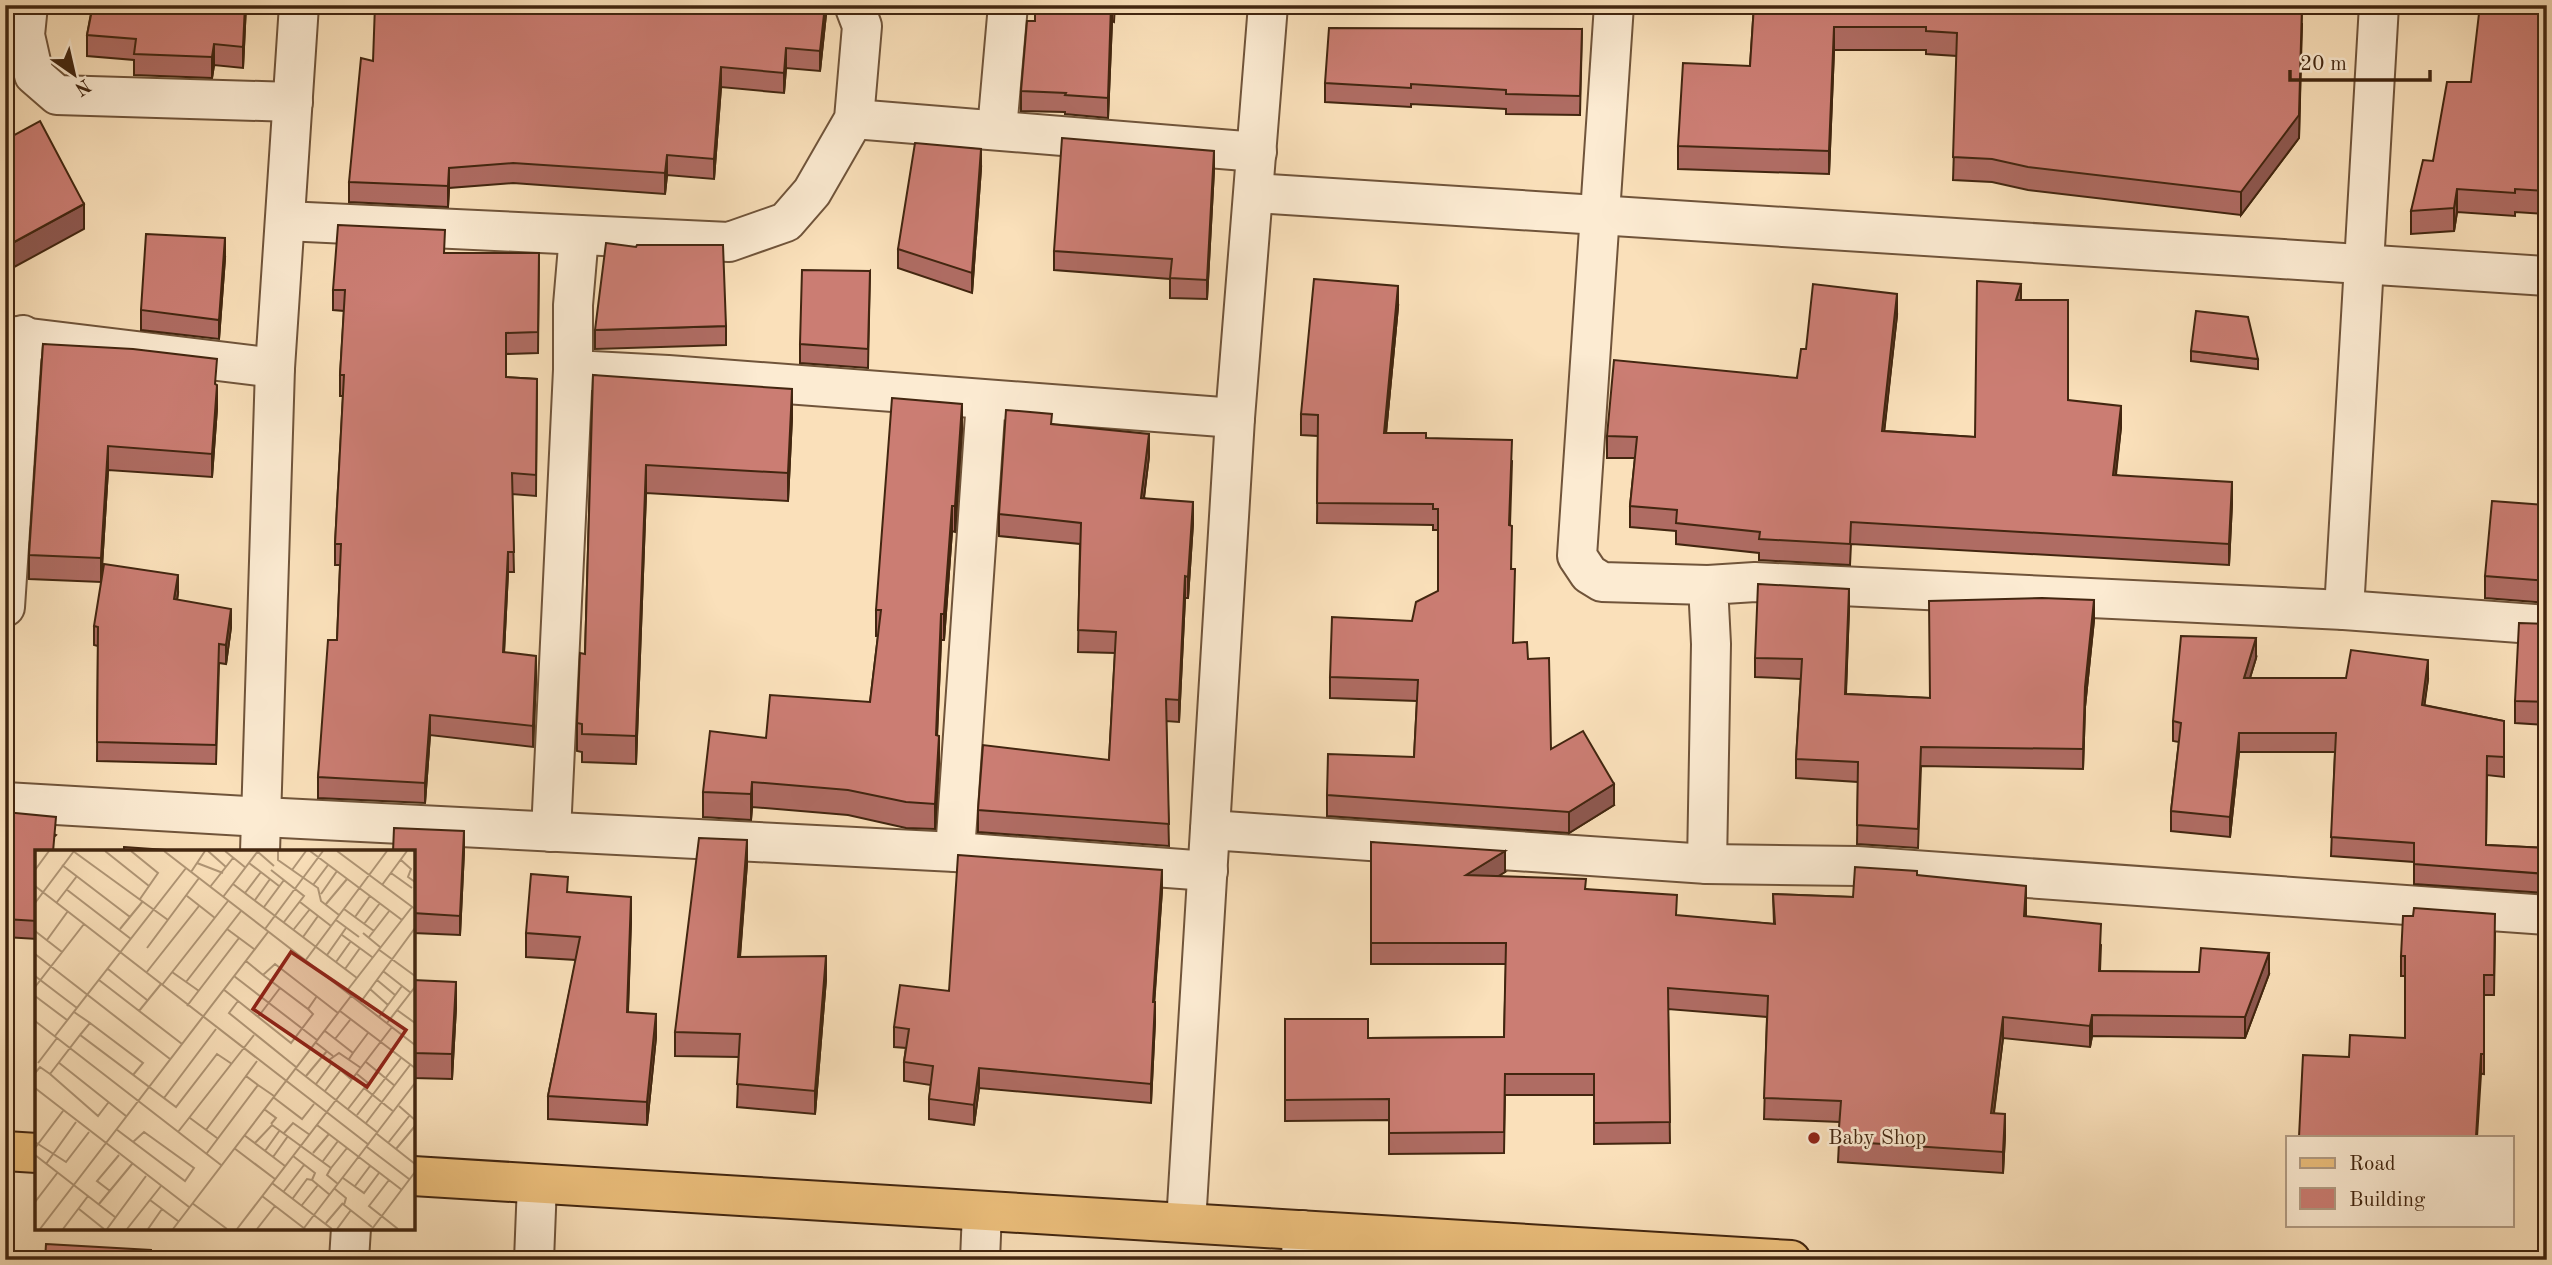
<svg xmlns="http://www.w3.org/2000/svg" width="2552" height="1265" font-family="'Old Standard TT',serif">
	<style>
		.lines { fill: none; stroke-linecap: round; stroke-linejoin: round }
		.minor-casing { stroke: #70543a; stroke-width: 42 }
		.major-casing { stroke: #422610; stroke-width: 42 }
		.minor { stroke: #fcebd2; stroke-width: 38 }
		.major { stroke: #edc07d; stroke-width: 38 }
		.wall { fill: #af6c63; stroke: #422610; stroke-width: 2 }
		.shaded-wall { fill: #8e5850; stroke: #422610; stroke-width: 2 }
		.building { fill: #cb7d73; stroke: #422610; stroke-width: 2 }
		.poi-dot { fill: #8f2418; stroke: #fcebd2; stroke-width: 2.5 }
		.labels { text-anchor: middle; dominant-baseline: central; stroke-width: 5; stroke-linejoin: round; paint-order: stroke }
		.poi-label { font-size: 21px; fill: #422610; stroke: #fcebd2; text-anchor: start }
		.inset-road { fill: none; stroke: #b09676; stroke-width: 2 }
		.view { fill: #8f2418; fill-opacity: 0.15; stroke: #8f2418; stroke-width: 3.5 }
		.inset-edge { fill: none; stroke: #422610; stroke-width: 3.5 }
	</style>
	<rect width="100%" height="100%" fill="#fae0ba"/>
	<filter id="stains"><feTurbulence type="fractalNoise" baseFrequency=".00286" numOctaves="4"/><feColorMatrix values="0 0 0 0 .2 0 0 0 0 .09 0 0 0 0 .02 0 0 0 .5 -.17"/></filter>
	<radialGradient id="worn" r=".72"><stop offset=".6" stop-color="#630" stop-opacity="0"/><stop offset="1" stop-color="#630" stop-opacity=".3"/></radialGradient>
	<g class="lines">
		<defs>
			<g id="minor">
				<polyline points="28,5 25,35 34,75 57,95 293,102"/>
				<polyline points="1614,5 1577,556 1589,574 1602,582 1708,585"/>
				<polyline points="854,119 1257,152"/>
				<polyline points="997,130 1008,5"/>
				<polyline points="1255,193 2547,276"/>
				<polyline points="285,221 729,242 786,222 812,192 854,119 862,26 854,5"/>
				<polyline points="579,235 573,305 573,370 668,375 1235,418"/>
				<polyline points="5,335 275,368"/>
				<polyline points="5,607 23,335"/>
				<polyline points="2344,610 2379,5"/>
				<polyline points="5,802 262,817 955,852 1208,871"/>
				<polyline points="1210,830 1707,864 1857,866 2547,915"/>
				<polyline points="551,832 573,370"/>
				<polyline points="260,852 275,368 299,5"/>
				<polyline points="955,852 986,400"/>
				<polyline points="1707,864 1711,644 1708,585 1755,582 2344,610 2547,625"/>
				<polyline points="1186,1223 1235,418 1268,5"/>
				<polyline points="349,1260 351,1228"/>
				<polyline points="534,1260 537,1184"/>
				<polyline points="980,1260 982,1211"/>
				<polyline points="1301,1260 1302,1230"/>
			</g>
			<g id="major">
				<polyline points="5,1151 37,1153"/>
				<polyline points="413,1176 1791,1260"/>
			</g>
		</defs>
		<use href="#minor" class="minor-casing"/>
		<use href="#major" class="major-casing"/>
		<use href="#minor" class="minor"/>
		<use href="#major" class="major"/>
	</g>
	<g class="wall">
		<polygon points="53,5 246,5 243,68 214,65 212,78 134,75 134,60 87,56 87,35 92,8 53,9"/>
		<polygon points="827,5 820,71 786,68 784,93 721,87 714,179 667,175 665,194 513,183 449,188 448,207 349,202 349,182"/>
		<polygon points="1035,5 1115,5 1114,22 1112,21 1108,118 1065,114 1065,112 1021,111 1021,91 1035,21"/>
		<polygon points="1754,5 2302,24 2299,138 2241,215 2028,190 1992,182 1953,180 1957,56 1926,54 1926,50 1834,50 1829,174 1678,169 1678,146 1750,66"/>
		<polygon points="2547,5 2547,214 2515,212 2515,216 2457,212 2454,231 2411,234 2411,211 2433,161 2471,82"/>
		<polygon points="1582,29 1580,115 1506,114 1506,109 1411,104 1411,107 1325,102 1325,83"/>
		<polygon points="981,168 972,293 898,268 898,249"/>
		<polygon points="1214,170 1207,299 1170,298 1170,279 1054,270 1054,251"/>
		<polygon points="445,253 539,253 538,353 506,354 506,377 537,379 536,496 512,494 514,572 508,572 504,652 536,677 533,747 430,735 425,803 318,798 318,777 337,640 340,565 335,565 335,544 343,396 340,396 340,375 344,311 333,310 333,290"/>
		<polygon points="225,258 219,339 141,330 141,310"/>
		<polygon points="870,271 868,368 800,363 800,344"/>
		<polygon points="2021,300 2068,400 2121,427 2116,475 2232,503 2229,565 1851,544 1850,565 1759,560 1759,553 1676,544 1676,531 1630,527 1630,506 1635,458 1607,458 1607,436 1797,378 1806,349 1897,315 1884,431 1975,437"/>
		<polygon points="1398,307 1386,433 1426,438 1512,461 1510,525 1513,643 1528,659 1551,749 1614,805 1569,833 1327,816 1327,795 1414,757 1417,701 1330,698 1330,677 1412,621 1438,591 1438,530 1433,530 1433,525 1317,523 1318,436 1301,435 1301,414"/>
		<polygon points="726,326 726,345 595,349 595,330"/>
		<polygon points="43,344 216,385 217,408 212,477 108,470 101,582 29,579 29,555"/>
		<polygon points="2191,351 2258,359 2258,369 2191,361"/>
		<polygon points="593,375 792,417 788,501 646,493 636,764 582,762 582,752 577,751 577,723 585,654"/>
		<polygon points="1052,424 1149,456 1144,498 1193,523 1188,598 1185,598 1179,722 1166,721 1169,846 978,832 978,810 1109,760 1115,653 1078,652 1080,544 999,536 999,514"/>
		<polygon points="962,429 955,532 952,531 944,640 941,640 937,735 939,761 935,829 906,828 848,815 752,807 751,820 703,817 703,792 766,738 870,702 878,636 876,636 876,610"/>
		<polygon points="2547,505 2547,603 2485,598 2485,576"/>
		<polygon points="178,593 177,600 231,627 226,664 219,663 216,764 97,761 98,646 94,645 94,626"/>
		<polygon points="1849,608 1846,694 1930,698 2094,620 2085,707 2083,769 1921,766 1918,848 1857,844 1858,782 1796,778 1796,759 1801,679 1755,677 1755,658"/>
		<polygon points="2547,624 2547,725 2515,723 2515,701"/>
		<polygon points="2256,658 2250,678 2428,679 2424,705 2504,721 2504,777 2487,775 2486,845 2547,848 2547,893 2414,884 2414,862 2331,856 2335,752 2239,752 2230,837 2171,831 2171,811 2179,742 2173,741 2173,721"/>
		<polygon points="5,812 56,835 37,852 37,939 5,937"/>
		<polygon points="1371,842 1505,872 1498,876 1586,889 1677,916 1774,924 1773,894 1853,897 1917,875 2026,907 2026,917 2101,945 2100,971 2269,974 2245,1038 2092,1036 2090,1047 2003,1038 1994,1113 2005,1135 2003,1173 1838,1162 1840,1122 1764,1119 1767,1017 1668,1009 1670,1143 1594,1144 1594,1095 1505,1095 1504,1153 1389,1154 1389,1120 1285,1121 1285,1019 1368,1038 1504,1037 1506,964 1371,964"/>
		<polygon points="464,851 460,935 413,933 413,852"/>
		<polygon points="747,863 740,957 826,979 815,1114 737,1107 739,1057 675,1056 675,1032"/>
		<polygon points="1162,890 1154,1002 1155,1021 1151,1103 979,1088 974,1125 929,1119 929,1099 931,1085 904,1081 904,1062 906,1048 894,1047 894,1027 949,991"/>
		<polygon points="568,892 631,920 628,1012 656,1037 647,1125 548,1119 548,1096 576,960 526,957 526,933"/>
		<polygon points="2495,933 2494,995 2484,995 2484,1074 2349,1057 2405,1038 2405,976 2401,976 2401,956"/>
		<polygon points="413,980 456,1007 452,1079 413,1078"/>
	</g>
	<g class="shaded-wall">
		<polygon points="245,5 246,5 243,68 243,47"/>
		<polygon points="825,5 827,5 820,71 820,51"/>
		<polygon points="1112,5 1112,21 1108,118 1108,98"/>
		<polygon points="2302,5 2299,138 2241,215 2241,192"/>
		<polygon points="1834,27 1834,50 1829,174 1829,151"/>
		<polygon points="214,44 214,65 212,78 212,57"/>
		<polygon points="786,48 786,68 784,93 784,73"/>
		<polygon points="721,67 721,87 714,179 714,159"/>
		<polygon points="981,149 981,168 972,293 972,273"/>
		<polygon points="1214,151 1214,170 1207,299 1207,280"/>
		<polygon points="667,155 667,175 665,194 665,173"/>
		<polygon points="449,168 449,188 448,207 448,186"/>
		<polygon points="2457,189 2457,212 2454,231 2454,208"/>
		<polygon points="84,204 84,229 5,272 5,247"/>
		<polygon points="225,238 225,258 219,339 219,320"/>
		<polygon points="2021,284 2021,305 2016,300"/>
		<polygon points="1398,286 1398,307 1384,454 1384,433"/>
		<polygon points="1897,294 1897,315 1882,452 1882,431"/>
		<polygon points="217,385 217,408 212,477 212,454"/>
		<polygon points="792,389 792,417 788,501 788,473"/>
		<polygon points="962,404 962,429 955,532 955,506"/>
		<polygon points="2121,406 2121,427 2113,496 2113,475"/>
		<polygon points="1149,434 1149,456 1141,520 1141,498"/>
		<polygon points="108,446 108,470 101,582 101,558"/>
		<polygon points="646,465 646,493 636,764 636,736"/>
		<polygon points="2232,482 2232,503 2229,565 2229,544"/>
		<polygon points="1193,502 1193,523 1188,598 1188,577"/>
		<polygon points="952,506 952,531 944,640 944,614"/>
		<polygon points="508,552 508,572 503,673 503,652"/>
		<polygon points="178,575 178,593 174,618 174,599"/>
		<polygon points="1185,576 1185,598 1179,722 1179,700"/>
		<polygon points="1849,589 1849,608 1845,713 1845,694"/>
		<polygon points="2094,600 2094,620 2085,707 2083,769 2085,687"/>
		<polygon points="231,609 231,627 226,664 226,645"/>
		<polygon points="941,614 941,640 936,761 936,735"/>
		<polygon points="2256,638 2256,658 2244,697 2244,678"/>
		<polygon points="536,656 536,677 533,747 533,726"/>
		<polygon points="2428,660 2428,679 2422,724 2422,705"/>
		<polygon points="430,715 430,735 425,803 425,783"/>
		<polygon points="2239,733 2239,752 2230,837 2230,817"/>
		<polygon points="939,736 939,761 935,829 935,804"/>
		<polygon points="752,782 752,807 751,820 751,794"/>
		<polygon points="1614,784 1614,805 1569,833 1569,812"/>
		<polygon points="464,831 464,851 460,935 460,916"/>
		<polygon points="747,840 747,863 738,980 738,957"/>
		<polygon points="1505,851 1505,872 1466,896 1466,875"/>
		<polygon points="1162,870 1162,890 1153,1021 1153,1002"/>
		<polygon points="2026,886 2026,907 2024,937 2024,916"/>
		<polygon points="631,897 631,920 627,1035 627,1012"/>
		<polygon points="2269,953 2269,974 2245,1038 2245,1017"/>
		<polygon points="826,956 826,979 815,1114 815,1091"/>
		<polygon points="456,982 456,1007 452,1079 452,1054"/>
		<polygon points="1155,1002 1155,1021 1151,1103 1151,1084"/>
		<polygon points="656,1014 656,1037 647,1125 647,1102"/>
		<polygon points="2092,1015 2092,1036 2090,1047 2090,1026"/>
		<polygon points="2003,1017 2003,1038 1991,1134 1991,1113"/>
		<polygon points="2481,1054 2481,1074 2477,1137 2476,1137"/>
		<polygon points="979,1068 979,1088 974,1125 974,1105"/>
		<polygon points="2005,1114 2005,1135 2003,1173 2003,1152"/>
	</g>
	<g class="building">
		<polygon points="93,5 245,5 243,47 214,44 212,57 134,54 136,39 87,35"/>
		<polygon points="375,5 825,5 820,51 786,48 784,73 721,67 714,159 667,155 665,173 513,163 449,168 448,186 349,182 361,58 373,61"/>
		<polygon points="1035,5 1111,5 1108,98 1065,95 1066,93 1021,91 1027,21 1035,21"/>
		<polygon points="1754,5 2302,5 2299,115 2241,192 2028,167 1992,159 1953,157 1957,33 1926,31 1926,27 1834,27 1829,151 1678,146 1683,63 1750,66"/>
		<polygon points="2480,5 2547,5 2547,191 2515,189 2515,193 2457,189 2454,208 2411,211 2423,160 2433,161 2447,82 2471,82"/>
		<polygon points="1329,28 1582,29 1580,96 1506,94 1506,90 1411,84 1411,88 1325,83"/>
		<polygon points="40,121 84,204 5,247 5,140"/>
		<polygon points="1062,138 1214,151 1207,280 1170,278 1172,259 1054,251"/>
		<polygon points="915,143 981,149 972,273 898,249"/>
		<polygon points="338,225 445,230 444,253 539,253 538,332 506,333 506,377 537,379 536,475 512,473 514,552 508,552 503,652 536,656 533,726 430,715 425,783 318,777 328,640 337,640 341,544 335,544 344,375 340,375 345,290 333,290"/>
		<polygon points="146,234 225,238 219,320 141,310"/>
		<polygon points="606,243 636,247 637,245 723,245 726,326 595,330"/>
		<polygon points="802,270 870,271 868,349 800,344"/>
		<polygon points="1314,279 1398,286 1384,433 1426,433 1426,438 1512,440 1509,525 1512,526 1511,569 1515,569 1513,643 1527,642 1528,659 1549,658 1551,749 1583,731 1614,784 1569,812 1327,795 1328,754 1414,757 1418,680 1330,677 1332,617 1412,621 1416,602 1438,591 1438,509 1433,509 1433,504 1317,503 1318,415 1301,414"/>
		<polygon points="1977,281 2021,284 2016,300 2068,300 2068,400 2121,406 2113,475 2232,482 2229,544 1851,522 1850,544 1759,539 1760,532 1676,523 1677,510 1630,506 1637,437 1607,436 1614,360 1797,378 1801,349 1806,349 1813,284 1897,294 1882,431 1975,437"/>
		<polygon points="2196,311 2248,317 2258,359 2191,351"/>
		<polygon points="43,344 133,349 217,359 215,384 217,385 212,454 108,446 101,558 29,555"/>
		<polygon points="593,375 792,389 788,473 646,465 636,736 582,734 582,724 577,723 580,653 585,654"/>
		<polygon points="892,398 962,404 955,506 952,506 944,614 941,614 936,735 939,736 935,804 906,802 848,790 752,782 751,794 703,792 710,731 766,738 770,695 870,702 881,610 876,610"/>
		<polygon points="1006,410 1052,414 1051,424 1149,434 1141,498 1193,502 1188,577 1185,576 1179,700 1166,699 1169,824 978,810 983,745 1109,760 1116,632 1078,630 1081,523 999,514"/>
		<polygon points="2492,501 2547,505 2547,581 2485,576"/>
		<polygon points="104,564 178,575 174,599 231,609 226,645 219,644 216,745 97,742 98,627 94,626"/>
		<polygon points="1758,584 1849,589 1845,694 1930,698 1929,601 2042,598 2094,600 2085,687 2083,749 1921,747 1918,829 1857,825 1858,762 1796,759 1802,659 1755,658"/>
		<polygon points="2519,623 2547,624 2547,702 2515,701"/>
		<polygon points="2181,636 2256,638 2244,678 2346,678 2351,650 2428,660 2422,705 2504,721 2504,757 2487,756 2486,845 2547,848 2547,874 2414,864 2414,843 2331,837 2336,733 2239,733 2230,817 2171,811 2181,723 2173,721"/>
		<polygon points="5,812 56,817 53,852 37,852 37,921 5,919"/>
		<polygon points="394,828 464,831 460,916 413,913 413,852 393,852"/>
		<polygon points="699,838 747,840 738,957 826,956 815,1091 737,1084 740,1034 675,1032"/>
		<polygon points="1371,842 1505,851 1466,875 1586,879 1585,889 1677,895 1676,915 1775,924 1773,894 1853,897 1855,867 1917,871 1917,875 2026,886 2024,916 2101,924 2099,971 2199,972 2201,948 2269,953 2245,1017 2092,1015 2090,1026 2003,1017 1991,1113 2005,1114 2003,1152 1838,1141 1841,1101 1764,1098 1768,996 1668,988 1670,1122 1594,1123 1594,1074 1505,1074 1504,1132 1389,1133 1389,1099 1285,1100 1285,1019 1368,1019 1368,1038 1504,1037 1506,943 1371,943"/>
		<polygon points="124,847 195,852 124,852"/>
		<polygon points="958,855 1162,870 1153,1002 1155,1002 1151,1084 979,1068 974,1105 929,1099 933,1066 904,1062 909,1029 894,1027 900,985 949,991"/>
		<polygon points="531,874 568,877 567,892 631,897 627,1012 656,1014 647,1102 548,1096 580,937 526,933"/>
		<polygon points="2414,908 2495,914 2494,975 2484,975 2484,1054 2481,1054 2476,1137 2299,1137 2303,1055 2349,1057 2350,1035 2405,1038 2405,956 2401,956 2403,916 2413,916"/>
		<polygon points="413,980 456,982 452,1054 413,1053"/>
		<polygon points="46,1244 151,1250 151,1260 45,1260"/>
	</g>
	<circle class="poi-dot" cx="1814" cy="1138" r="7"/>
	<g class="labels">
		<g class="poi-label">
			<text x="1828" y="1138">Baby Shop</text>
		</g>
	</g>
	<g transform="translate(35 850)">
		<rect width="380" height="380" fill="#fae0ba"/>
		<path class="inset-road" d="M38,1L133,70M70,1L114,36M96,1L123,23L105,49M129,1L380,195M173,1L191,17M190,1L211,18M243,1V10L283,38L286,51L304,65M275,1L367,70M302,1L380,59M223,2L239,16M366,10L376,19L373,27L380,32M162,13L188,23M214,13L244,36M27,15L95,67M0,20L14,1M236,20L269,46L249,72M257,20L271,1M156,22L170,1M356,23L377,38M198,34L322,128M278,35L293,15M347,35L372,1M0,36L334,295M175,37L198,8M31,39L96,89M210,43L226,22M286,44L302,21M152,46L180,68M188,47L223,1M220,50L235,29M22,52L42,26M265,52L296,76M0,53L39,1M291,54L312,29M229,57L249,30M309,59L339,81M320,67L335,46M301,70L324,87M329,74L345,53M85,79L108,51M192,79L219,99M230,79L288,1M259,79L275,59M0,81L27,102M328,83L345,97M307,85L337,107M268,87L283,66M334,87L355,60M12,90L33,61M112,98L164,28M343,99L380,126M0,104L135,209M292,105L311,78M211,111L228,125L240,114L303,163M270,111L352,1M301,112L316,91M73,119L112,150M310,119L325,98M348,121L376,143M137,122L164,141M111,123L164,56M228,125L273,159L282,146M0,126L42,158M199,126L282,190M64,130L147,194M342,130L360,145M151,132L206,61M127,135L193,51M0,137L49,74M188,139L256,193L278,164L273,159M335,139L353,155M311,142L377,57M0,146L32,170M203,151L194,163L261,217M325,153L380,78M152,156L204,88M362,160L380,173M104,161L126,134M305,161L380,218M39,162L55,173L45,185M223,167L245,138M344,167L367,136M0,171L186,315M55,173L108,213L98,225M352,173L380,137M290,181L318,203L314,209M20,186L151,18M300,189L315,170M280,192L298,206M318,203L333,183M222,211L211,226L223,235M23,212L91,266M331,212L360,236M3,213L22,188M260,218L343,283M342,221L357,201M0,223L5,217L15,224L45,185L141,257L182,204L197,214M15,224L63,266L73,253M271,226L292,201M317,230L294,210L304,203L326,218M281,234L296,214M0,238L154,357M329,238L359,262M290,241L305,221M238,247L267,269L279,254M129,248L181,179M364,256L380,270M229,259L241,268L236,274M313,259L333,233L322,224M322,265L366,208M155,268L182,288M331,273L375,215M282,275L367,340M81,279L150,331L159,318L109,282L98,292M171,280L211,226M143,282L219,185M249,283L258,273L275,285M342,284L380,314M209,285L250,316M0,292L31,312L54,282M220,293L237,275L296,318L292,325L303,334M353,293L375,265M332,297L374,329M0,298L28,261M199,298L240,329M361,299L380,276M230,301L245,280M172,303L223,235L239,246M278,303L294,284M0,305L80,367M258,306L280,323L277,330L295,345M238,307L253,286M288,311L303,291M11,314L41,272M296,318L312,298M308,328L329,343L344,323M354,330L334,356L363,379M237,333L297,379M320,336L335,316M300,339L311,348L309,355L337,377M75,341L62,331L84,305M249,341L269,315M227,346L270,379M258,348L272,329L277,330M115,350L143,371M0,352L23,322M157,353L192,379M64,354L97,314M267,355L283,335M44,359L69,379M291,373L308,353M269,378L380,233M5,379L233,82M28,379L53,346M72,379L111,326M92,379L126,336M113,379L127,359M138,379L316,146M202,379L357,177M222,379L240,356M302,379L316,360M337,379L380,322"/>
		<path class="view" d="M256,102L371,180L332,237L218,159Z"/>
		<rect width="380" height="380" class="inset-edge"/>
	</g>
	<rect width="2552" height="1265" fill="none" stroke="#fae0ba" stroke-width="28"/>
	<rect x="7" y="7" width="2538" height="1251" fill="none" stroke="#422610" stroke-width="3.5"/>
	<rect x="14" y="14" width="2524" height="1237" fill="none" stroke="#422610" stroke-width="2"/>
	<rect x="2286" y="1136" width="228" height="91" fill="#fcebd2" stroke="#b29c84" stroke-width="2"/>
	<rect x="2300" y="1158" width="35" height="10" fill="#edc07d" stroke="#b29c84" stroke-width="2"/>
	<text x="2349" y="1170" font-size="21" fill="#422610">Road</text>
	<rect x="2300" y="1188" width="35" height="21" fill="#cb7d73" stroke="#b29c84" stroke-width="2"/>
	<text x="2349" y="1206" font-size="21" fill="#422610">Building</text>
	<g transform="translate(74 74) rotate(146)" stroke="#fcebd2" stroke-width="5" paint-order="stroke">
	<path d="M0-5L12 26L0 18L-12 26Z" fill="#422610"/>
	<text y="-10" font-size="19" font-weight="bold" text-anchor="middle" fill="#422610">N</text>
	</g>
	<path d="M2290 70v10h140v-10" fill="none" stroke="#422610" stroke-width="3.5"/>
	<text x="2300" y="70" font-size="21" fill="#422610" stroke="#fcebd2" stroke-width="5" paint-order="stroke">20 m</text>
	<rect width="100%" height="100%" filter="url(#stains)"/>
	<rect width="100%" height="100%" fill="url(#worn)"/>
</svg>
